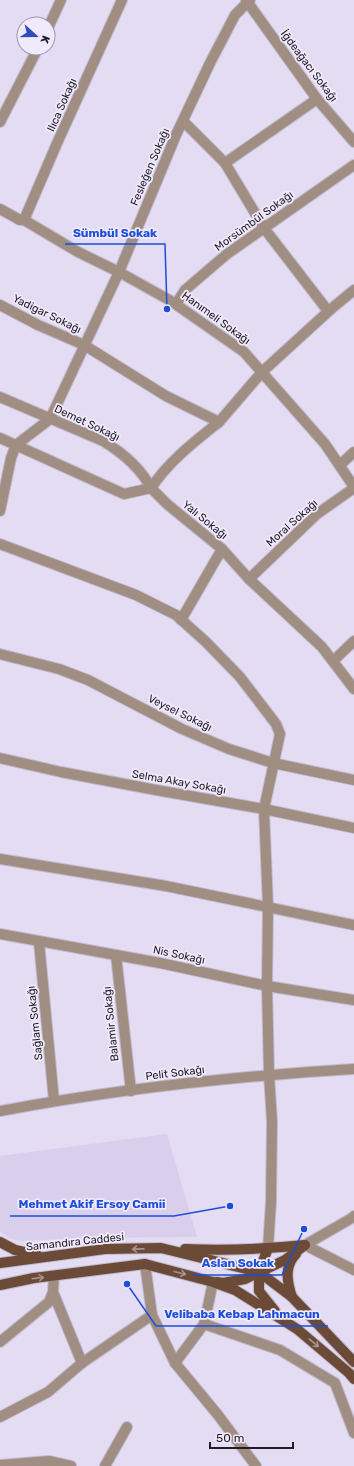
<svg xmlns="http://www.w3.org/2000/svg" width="354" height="1466" font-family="Rubik,sans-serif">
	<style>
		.built { fill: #d9ceec }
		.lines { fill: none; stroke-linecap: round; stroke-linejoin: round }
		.minor-casing { stroke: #c1bace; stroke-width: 12 }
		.major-casing { stroke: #c1bace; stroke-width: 12 }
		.minor { stroke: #a18e83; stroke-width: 10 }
		.major { stroke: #6b4b37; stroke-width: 10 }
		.oneway { stroke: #a79390 }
		.labels { text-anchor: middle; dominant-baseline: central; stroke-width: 3.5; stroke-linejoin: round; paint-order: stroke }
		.street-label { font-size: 11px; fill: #201d25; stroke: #f1eafd }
		.leader { fill: none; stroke: #1d4ed8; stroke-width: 1.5 }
		.callout-dot { fill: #1d4ed8; stroke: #f1eafd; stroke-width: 1.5 }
		.callout-label { font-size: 12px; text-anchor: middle; font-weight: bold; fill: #1d4ed8; stroke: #f1eafd; stroke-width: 3.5; stroke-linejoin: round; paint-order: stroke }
	</style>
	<rect width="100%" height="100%" fill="#e4dcf3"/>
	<polygon class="built" points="167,1134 197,1237 84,1238 20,1241 9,1238 0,1231 0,1156"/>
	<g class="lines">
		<defs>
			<g id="minor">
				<polyline points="246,0 317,99 354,142"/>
				<polyline points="48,28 61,0"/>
				<polyline points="317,99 225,163 264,228 328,311"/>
				<polyline points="183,121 225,163"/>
				<polyline points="0,122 38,48"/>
				<polyline points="0,209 20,220 24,220 78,252 119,272 171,301 244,352 325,444 354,487"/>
				<polyline points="24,220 58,141 122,0"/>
				<polyline points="176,304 185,290 227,254 354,165"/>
				<polyline points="0,305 38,325 84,345 166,396 219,422 262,372 331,309 354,290"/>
				<path d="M0,397L103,441C123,453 140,467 151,488C169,461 194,442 219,422"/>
				<polyline points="0,438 124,494 151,488 167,504 222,549 249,579 322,647 354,689"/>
				<polyline points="340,465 354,452"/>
				<polyline points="0,511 11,458 16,445 50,419 119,272 176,135 210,63 235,15 250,0"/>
				<polyline points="0,544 136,595 176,615 206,642 240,677 276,724 280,734 264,809 268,907 267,986 269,1074 272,1122 271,1202 268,1248"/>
				<polyline points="249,579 317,514 354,488"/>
				<polyline points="181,620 222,549"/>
				<polyline points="0,654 59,669 88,680 182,729 229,749 273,763 354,780"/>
				<polyline points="333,661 354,641"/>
				<polyline points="0,758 61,772 156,790 264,809 354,828"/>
				<polyline points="0,859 166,886 354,925"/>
				<polyline points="0,934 160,963 267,986 354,1000"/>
				<polyline points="39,942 54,1101"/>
				<polyline points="116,955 131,1091"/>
				<path d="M0,1111C117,1089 235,1076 354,1069"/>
				<polyline points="305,1245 352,1218 354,1216"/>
				<polyline points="305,1245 354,1270"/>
				<polyline points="145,1264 152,1315 175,1363 218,1415 256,1466"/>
				<polyline points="53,1292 82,1363"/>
				<polyline points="204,1324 280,1350 335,1383 354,1433"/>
				<polyline points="0,1342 49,1302 53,1292 54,1276"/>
				<polyline points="175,1363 204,1324 213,1282"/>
				<polyline points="0,1417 48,1392 82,1363 152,1315"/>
				<polyline points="0,1465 49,1461 71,1466"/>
				<polyline points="105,1466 127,1427"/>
			</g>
			<g id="major">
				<polyline points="0,1242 15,1250 37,1255"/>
				<polyline points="268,1248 259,1272 259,1291 275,1311"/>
				<path d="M185,1249C225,1251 265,1249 305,1245"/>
				<polyline points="0,1263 105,1249 161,1248 259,1272 292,1297 354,1362"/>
				<polyline points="217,1282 223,1283 245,1279 285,1260 305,1245"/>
				<polyline points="0,1285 34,1278 145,1264 213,1282 235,1290 297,1329 349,1373 354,1379"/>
				<path d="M292,1297C287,1282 284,1266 296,1254"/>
			</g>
		</defs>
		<use href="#minor" class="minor-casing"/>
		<use href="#major" class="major-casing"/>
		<use href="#minor" class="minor"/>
		<use href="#major" class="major"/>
	</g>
	<defs><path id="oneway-shaft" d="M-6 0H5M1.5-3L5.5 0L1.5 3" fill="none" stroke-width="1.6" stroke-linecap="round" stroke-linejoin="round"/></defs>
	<g class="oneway">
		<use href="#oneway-shaft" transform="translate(138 1249) rotate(179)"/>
		<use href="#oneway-shaft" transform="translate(180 1273) rotate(14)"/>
		<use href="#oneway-shaft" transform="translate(38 1278) rotate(-7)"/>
		<use href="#oneway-shaft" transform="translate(314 1343) rotate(40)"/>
	</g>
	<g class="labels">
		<g class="street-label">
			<text transform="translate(309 66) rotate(53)">İğdeağacı Sokağı</text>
			<text transform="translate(62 105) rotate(-66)">Ilıca Sokağı</text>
			<text transform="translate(150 167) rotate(-67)">Fesleğen Sokağı</text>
			<text transform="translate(254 221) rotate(-36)">Morsümbül Sokağı</text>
			<text transform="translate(47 314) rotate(26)">Yadigar Sokağı</text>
			<text transform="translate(216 318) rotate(36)">Hanımeli Sokağı</text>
			<text transform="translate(87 423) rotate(25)">Demet Sokağı</text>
			<text transform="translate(205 520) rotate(39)">Yalı Sokağı</text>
			<text transform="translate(292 523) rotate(-42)">Moral Sokağı</text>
			<text transform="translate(180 713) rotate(26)">Veysel Sokağı</text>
			<text transform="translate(179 782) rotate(10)">Selma Akay Sokağı</text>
			<text transform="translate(179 955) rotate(12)">Nis Sokağı</text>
			<text transform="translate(35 1023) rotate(-96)">Sağlam Sokağı</text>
			<text transform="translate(111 1024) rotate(-96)">Balamir Sokağı</text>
			<text transform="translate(175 1073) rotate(-7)">Pelit Sokağı</text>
			<text transform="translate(75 1242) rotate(-6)">Samandıra Caddesi</text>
		</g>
	</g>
	<path class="leader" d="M167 309L165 244H65M230 1206L174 1216H10M304 1229L282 1275H193M127 1284L156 1326H328"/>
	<g class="callout-dot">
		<circle cx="167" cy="309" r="4"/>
		<circle cx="230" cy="1206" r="4"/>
		<circle cx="304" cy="1229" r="4"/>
		<circle cx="127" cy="1284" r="4"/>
	</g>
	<g class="callout-label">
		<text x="115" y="237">Sümbül Sokak</text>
		<text x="92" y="1208">Mehmet Akif Ersoy Camii</text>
		<text x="238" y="1267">Aslan Sokak</text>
		<text x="242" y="1318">Velibaba Kebap Lahmacun</text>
	</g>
	<g transform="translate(36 36) rotate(111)"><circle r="19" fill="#f1eafd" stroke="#9d98a7"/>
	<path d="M0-3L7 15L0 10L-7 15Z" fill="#304cbd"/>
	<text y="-6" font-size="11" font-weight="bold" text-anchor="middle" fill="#201d25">K</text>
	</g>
	<path d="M210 1442v6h83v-6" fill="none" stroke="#201d25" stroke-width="2"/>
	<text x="216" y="1442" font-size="12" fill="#201d25" stroke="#f1eafd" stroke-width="3" paint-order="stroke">50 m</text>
</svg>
